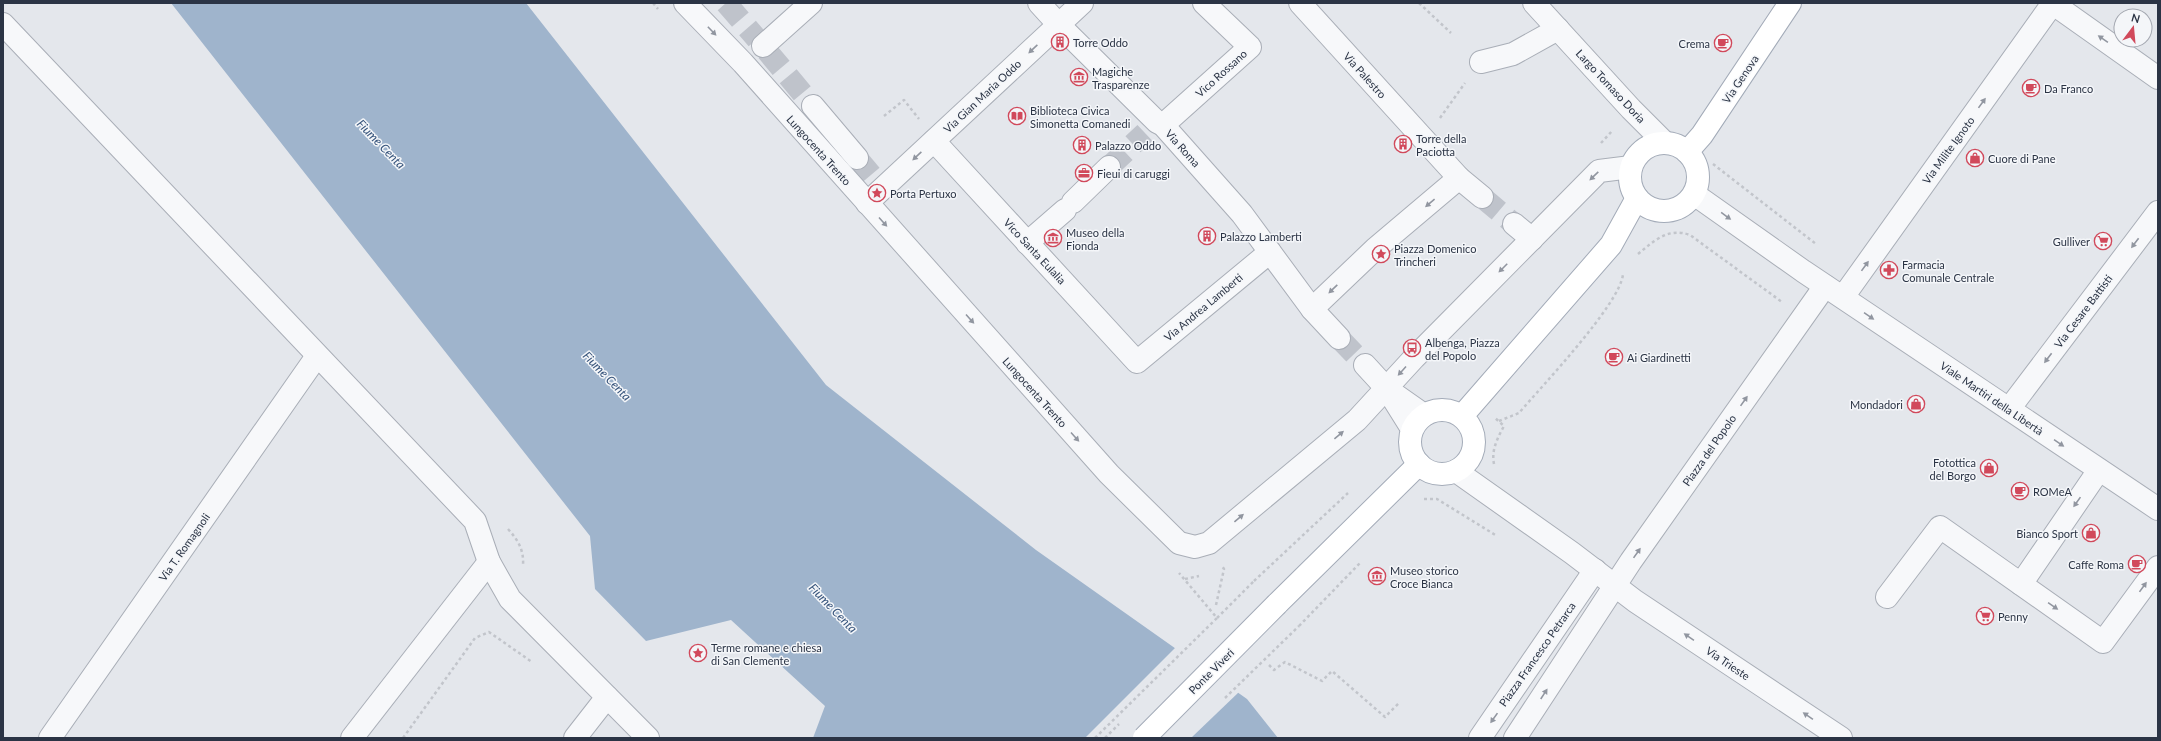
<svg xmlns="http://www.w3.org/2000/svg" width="2161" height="741" font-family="Lato,sans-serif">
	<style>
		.water { fill: #9fb4cc }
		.pier { fill: #e4e7ec }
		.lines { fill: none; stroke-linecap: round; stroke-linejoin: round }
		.minor-tunnel { stroke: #bfc3cb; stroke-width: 22; stroke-dasharray: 22 11; stroke-linecap: butt }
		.minor-casing { stroke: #a9aeb7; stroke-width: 24 }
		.major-casing { stroke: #a3abb8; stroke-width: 24 }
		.path { stroke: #c2c5cb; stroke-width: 2.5; stroke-dasharray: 3 3; stroke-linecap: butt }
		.minor { stroke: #f7f8fa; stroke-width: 22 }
		.major { stroke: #fff; stroke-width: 22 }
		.major-bridge-casing { stroke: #a3abb8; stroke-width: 24; stroke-linecap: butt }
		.path-bridge { stroke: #c2c5cb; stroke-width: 2.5; stroke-dasharray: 3 3; stroke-linecap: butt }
		.major-bridge { stroke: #fff; stroke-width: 22 }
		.oneway { fill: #9196a0 }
		.labels { text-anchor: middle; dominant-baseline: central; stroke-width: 3; stroke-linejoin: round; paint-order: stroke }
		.poi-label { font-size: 11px; fill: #2b3445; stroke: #f4f6f9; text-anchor: start }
		.street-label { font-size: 11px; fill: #2b3445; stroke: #f4f6f9 }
		.water-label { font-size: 12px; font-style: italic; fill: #34527a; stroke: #f4f6f9 }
	</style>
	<rect width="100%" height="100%" fill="#e4e7ec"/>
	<polygon class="water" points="171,3 526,3 826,385 1036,550 1247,699 1278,738 813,738 825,706 731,620 646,641 595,589 590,536"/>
	<polygon class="pier" points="1176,647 1239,692 1191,738 1085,738"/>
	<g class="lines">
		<g class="minor-tunnel">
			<polyline points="726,3 757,39"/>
			<polyline points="767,51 813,106"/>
			<polyline points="857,158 877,182"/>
			<polyline points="1109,167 1145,133"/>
			<polyline points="1482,197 1514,224"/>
			<polyline points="1339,338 1365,365"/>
		</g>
		<defs>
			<g id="minor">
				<polyline points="685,3 743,63 1109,474 1179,543 1195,547 1209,543 1357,420 1414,358 1599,171 1631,167"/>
				<polyline points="1039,3 1059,25 1157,122 1163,125 1242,214 1312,309 1339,338"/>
				<polyline points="1300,3 1459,178 1482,197"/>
				<polyline points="1534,3 1631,109 1665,143"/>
				<polyline points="2052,3 2158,78"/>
				<polyline points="3,24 475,521 489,562 510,599 648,738"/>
				<polyline points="763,46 811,3"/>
				<polyline points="1481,62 1513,54 1558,29"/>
				<polyline points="813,106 857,158"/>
				<polyline points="1163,125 1250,47 1204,3"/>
				<polyline points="934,141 1137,362 1270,252"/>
				<polyline points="1694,194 1803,271 2158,509"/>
				<polyline points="1073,202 1109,167"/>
				<polyline points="867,203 1082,3"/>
				<polyline points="1514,224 1532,239"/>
				<polyline points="1027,243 1065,210"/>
				<polyline points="1843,297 2053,3"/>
				<polyline points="1312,309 1375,249 1459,178"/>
				<polyline points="1365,365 1387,389 1424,415"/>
				<polyline points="1392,397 1412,429"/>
				<polyline points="2009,409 2158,212"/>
				<polyline points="1456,471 1572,553 1635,601 1841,738"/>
				<polyline points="2021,584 2099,470"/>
				<polyline points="1887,597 1940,527 2103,642 2158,567"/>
				<polyline points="50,738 317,356"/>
				<polyline points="352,738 489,562"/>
				<polyline points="575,738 607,697"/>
				<polyline points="1480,738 1595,570"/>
				<polyline points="1515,738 1631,561 1825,286"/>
			</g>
			<g id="major">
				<circle cx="1664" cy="177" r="34"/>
				<polyline points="1687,152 1702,135 1790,3"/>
				<circle cx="1442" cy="442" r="32"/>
				<polyline points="1462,416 1611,245 1637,198"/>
				<polyline points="1277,604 1419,464"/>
			</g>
		</defs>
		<use href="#minor" class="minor-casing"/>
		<use href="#major" class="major-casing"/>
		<g class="path">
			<polyline points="653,3 658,9"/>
			<polyline points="1419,3 1451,33"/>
			<polyline points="884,116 904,100 919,119"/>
			<polyline points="1440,118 1465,83"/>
			<polyline points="1601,143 1613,130"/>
			<polyline points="1713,164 1816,244"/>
			<path d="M1638,254C1654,241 1668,227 1690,235L1782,302"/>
			<path d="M1499,421L1519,413C1541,387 1621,303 1623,274"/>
			<path d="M1494,464C1491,450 1498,437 1504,426L1495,418"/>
			<polyline points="1424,499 1437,499 1497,536"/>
			<path d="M508,529C518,540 524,550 523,565"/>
			<polyline points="1185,579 1199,576"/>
			<polyline points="1254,581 1348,493"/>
			<polyline points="1216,605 1224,569 1222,566"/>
			<polyline points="1299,626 1360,563"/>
			<polyline points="1269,665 1274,670 1285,662 1322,681 1332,671 1385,717 1399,703"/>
			<polyline points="403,738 475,638 489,632 532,662"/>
			<polyline points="1095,738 1217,618 1179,573"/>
			<polyline points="1105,738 1119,724"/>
		</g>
		<use href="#minor" class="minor"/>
		<use href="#major" class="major"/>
		<defs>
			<polyline id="major-bridge" points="1144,738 1277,604"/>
		</defs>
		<use href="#major-bridge" class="major-bridge-casing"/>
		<g class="path-bridge">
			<polyline points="1217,618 1254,581"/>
			<polyline points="1225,698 1299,626"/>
		</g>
		<use href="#major-bridge" class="major-bridge"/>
	</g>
	<defs><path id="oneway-solid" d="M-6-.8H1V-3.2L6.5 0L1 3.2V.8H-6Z"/></defs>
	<g class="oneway">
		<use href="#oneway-solid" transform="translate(712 31) rotate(46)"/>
		<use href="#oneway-solid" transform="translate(2103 39) rotate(-145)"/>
		<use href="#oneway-solid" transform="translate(1033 49) rotate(137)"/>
		<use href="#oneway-solid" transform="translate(1982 103) rotate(-54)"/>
		<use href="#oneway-solid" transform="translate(917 156) rotate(137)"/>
		<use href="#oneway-solid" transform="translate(1594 176) rotate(136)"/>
		<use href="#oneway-solid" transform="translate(1430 203) rotate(140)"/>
		<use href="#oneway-solid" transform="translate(1726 216) rotate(36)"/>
		<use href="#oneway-solid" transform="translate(883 222) rotate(48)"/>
		<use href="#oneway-solid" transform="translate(2135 243) rotate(127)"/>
		<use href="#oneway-solid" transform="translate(1865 266) rotate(-54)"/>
		<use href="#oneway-solid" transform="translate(1503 268) rotate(135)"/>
		<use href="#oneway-solid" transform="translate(1333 289) rotate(136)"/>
		<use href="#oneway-solid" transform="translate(1869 316) rotate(34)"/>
		<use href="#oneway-solid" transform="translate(970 319) rotate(48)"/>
		<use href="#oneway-solid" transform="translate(2048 358) rotate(127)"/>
		<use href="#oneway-solid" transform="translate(1402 371) rotate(132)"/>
		<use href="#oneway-solid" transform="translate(1744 401) rotate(-55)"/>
		<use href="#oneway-solid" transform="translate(1339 435) rotate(-40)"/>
		<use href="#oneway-solid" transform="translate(1075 437) rotate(48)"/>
		<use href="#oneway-solid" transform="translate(2059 443) rotate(34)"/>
		<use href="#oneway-solid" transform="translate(2077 502) rotate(125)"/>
		<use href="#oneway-solid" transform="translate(1239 518) rotate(-40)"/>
		<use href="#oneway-solid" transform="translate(1637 553) rotate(-55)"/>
		<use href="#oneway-solid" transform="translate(2143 587) rotate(-54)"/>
		<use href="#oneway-solid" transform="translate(2053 606) rotate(35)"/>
		<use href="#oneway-solid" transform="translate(1689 637) rotate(-146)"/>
		<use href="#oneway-solid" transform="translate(1544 694) rotate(-57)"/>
		<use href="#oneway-solid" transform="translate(1808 716) rotate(-146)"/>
		<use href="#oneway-solid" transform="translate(1494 718) rotate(125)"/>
	</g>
	<defs>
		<symbol id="building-ring" viewBox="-11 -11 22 22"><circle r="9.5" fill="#f4f6f9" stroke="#d1495b" stroke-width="1.5"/><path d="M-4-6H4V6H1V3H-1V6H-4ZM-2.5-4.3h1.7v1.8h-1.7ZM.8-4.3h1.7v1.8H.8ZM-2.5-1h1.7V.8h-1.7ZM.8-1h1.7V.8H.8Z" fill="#d1495b"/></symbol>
		<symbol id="cafe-ring" viewBox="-11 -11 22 22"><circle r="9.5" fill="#f4f6f9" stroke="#d1495b" stroke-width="1.5"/><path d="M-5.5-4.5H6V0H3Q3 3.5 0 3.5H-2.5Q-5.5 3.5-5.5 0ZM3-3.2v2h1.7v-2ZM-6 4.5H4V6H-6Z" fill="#d1495b"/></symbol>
		<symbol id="museum-ring" viewBox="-11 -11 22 22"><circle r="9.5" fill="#f4f6f9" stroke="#d1495b" stroke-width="1.5"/><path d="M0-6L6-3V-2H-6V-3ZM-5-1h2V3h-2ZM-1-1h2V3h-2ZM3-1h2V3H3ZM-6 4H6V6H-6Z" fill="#d1495b"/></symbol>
		<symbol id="library-ring" viewBox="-11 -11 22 22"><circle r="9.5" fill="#f4f6f9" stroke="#d1495b" stroke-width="1.5"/><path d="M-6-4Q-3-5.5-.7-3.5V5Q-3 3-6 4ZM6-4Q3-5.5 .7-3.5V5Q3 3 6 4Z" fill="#d1495b"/></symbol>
		<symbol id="shop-ring" viewBox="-11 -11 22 22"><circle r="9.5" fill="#f4f6f9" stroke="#d1495b" stroke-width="1.5"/><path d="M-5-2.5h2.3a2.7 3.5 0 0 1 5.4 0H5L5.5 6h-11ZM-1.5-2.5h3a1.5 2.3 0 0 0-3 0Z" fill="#d1495b"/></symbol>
		<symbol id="office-ring" viewBox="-11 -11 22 22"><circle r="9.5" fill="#f4f6f9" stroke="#d1495b" stroke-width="1.5"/><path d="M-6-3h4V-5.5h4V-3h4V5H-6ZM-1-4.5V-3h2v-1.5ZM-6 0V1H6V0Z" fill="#d1495b"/></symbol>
		<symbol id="sight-ring" viewBox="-11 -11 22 22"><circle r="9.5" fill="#f4f6f9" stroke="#d1495b" stroke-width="1.5"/><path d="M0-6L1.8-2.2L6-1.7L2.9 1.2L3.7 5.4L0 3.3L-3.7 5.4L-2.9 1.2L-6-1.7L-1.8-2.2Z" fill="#d1495b"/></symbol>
		<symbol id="supermarket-ring" viewBox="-11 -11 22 22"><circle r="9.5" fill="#f4f6f9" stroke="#d1495b" stroke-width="1.5"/><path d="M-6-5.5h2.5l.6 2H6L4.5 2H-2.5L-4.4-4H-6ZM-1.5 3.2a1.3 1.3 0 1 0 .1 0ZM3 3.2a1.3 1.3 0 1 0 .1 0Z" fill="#d1495b"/></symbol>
		<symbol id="pharmacy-ring" viewBox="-11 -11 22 22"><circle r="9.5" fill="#f4f6f9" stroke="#d1495b" stroke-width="1.5"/><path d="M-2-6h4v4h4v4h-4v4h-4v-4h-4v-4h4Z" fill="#d1495b"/></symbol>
		<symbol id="bus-ring" viewBox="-11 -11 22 22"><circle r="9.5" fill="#f4f6f9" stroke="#d1495b" stroke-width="1.5"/><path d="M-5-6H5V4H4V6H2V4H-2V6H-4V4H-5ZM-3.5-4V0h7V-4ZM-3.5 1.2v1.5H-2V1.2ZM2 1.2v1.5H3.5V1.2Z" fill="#d1495b"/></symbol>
	</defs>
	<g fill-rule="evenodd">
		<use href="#building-ring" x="1050" y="32" width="20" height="20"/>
		<use href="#cafe-ring" x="1713" y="33" width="20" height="20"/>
		<use href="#museum-ring" x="1069" y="67" width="20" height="20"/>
		<use href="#cafe-ring" x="2021" y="78" width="20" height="20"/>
		<use href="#library-ring" x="1007" y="106" width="20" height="20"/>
		<use href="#building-ring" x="1393" y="134" width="20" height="20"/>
		<use href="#building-ring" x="1072" y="135" width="20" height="20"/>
		<use href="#shop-ring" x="1965" y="148" width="20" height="20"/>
		<use href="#office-ring" x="1074" y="163" width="20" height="20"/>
		<use href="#sight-ring" x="867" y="183" width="20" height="20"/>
		<use href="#building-ring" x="1197" y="226" width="20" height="20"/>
		<use href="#museum-ring" x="1043" y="228" width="20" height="20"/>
		<use href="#supermarket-ring" x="2093" y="231" width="20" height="20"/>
		<use href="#sight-ring" x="1371" y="244" width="20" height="20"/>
		<use href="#pharmacy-ring" x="1879" y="260" width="20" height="20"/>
		<use href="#bus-ring" x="1402" y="338" width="20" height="20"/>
		<use href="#cafe-ring" x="1604" y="347" width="20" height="20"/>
		<use href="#shop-ring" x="1906" y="394" width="20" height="20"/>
		<use href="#shop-ring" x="1979" y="458" width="20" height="20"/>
		<use href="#cafe-ring" x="2010" y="481" width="20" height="20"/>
		<use href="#shop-ring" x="2081" y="523" width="20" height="20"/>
		<use href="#cafe-ring" x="2127" y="554" width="20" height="20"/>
		<use href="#museum-ring" x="1367" y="566" width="20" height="20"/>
		<use href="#supermarket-ring" x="1975" y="606" width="20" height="20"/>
		<use href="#sight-ring" x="688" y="643" width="20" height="20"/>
	</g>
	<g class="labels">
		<g class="poi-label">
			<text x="1073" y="42">Torre Oddo</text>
			<text x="1710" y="43" text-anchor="end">Crema</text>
			<text x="1092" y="71">Magiche<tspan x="1092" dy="13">Trasparenze</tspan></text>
			<text x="2044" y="88">Da Franco</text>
			<text x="1030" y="110">Biblioteca Civica<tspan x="1030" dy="13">Simonetta Comanedi</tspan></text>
			<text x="1416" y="138">Torre della<tspan x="1416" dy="13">Paciotta</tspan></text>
			<text x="1095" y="145">Palazzo Oddo</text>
			<text x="1988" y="158">Cuore di Pane</text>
			<text x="1097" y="173">Fieui di caruggi</text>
			<text x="890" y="193">Porta Pertuxo</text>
			<text x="1066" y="232">Museo della<tspan x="1066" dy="13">Fionda</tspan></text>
			<text x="1220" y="236">Palazzo Lamberti</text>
			<text x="2090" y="241" text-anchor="end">Gulliver</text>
			<text x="1394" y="248">Piazza Domenico<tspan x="1394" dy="13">Trincheri</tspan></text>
			<text x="1902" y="264">Farmacia<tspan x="1902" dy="13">Comunale Centrale</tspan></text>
			<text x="1425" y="342">Albenga, Piazza<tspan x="1425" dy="13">del Popolo</tspan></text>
			<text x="1627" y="357">Ai Giardinetti</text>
			<text x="1903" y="404" text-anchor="end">Mondadori</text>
			<text x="1976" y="462" text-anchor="end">Fotottica<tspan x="1976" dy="13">del Borgo</tspan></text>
			<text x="2033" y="491">ROMeA</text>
			<text x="2078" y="533" text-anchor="end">Bianco Sport</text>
			<text x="2124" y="564" text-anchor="end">Caffe Roma</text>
			<text x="1390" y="570">Museo storico<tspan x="1390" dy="13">Croce Bianca</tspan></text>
			<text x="1998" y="616">Penny</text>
			<text x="711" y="647">Terme romane e chiesa<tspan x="711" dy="13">di San Clemente</tspan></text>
		</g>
		<g class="street-label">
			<text transform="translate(1221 73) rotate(-42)">Vico Rossano</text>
			<text transform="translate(1365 75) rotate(48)">Via Palestro</text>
			<text transform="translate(1740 79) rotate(-56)">Via Genova</text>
			<text transform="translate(1611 86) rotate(47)">Largo Tomaso Doria</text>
			<text transform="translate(982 96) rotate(-43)">Via Gian Maria Oddo</text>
			<text transform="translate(1183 148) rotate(48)">Via Roma</text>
			<text transform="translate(819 150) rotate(48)">Lungocenta Trento</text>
			<text transform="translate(1948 150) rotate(-54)">Via Milite Ignoto</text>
			<text transform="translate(1035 251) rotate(47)">Vico Santa Eulalia</text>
			<text transform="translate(1203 307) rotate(-40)">Via Andrea Lamberti</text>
			<text transform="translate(2083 311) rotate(-53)">Via Cesare Battisti</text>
			<text transform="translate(1035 392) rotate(48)">Lungocenta Trento</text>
			<text transform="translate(1992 398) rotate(34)">Viale Martiri della Libertà</text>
			<text transform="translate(1709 450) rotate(-55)">Piazza del Popolo</text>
			<text transform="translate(184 547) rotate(-55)">Via T. Romagnoli</text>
			<text transform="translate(1537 654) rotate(-55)">Piazza Francesco Petrarca</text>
			<text transform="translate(1728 663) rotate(34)">Via Trieste</text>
			<text transform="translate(1211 671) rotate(-45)">Ponte Viveri</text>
		</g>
		<g class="water-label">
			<text transform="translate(381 144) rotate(46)">Fiume Centa</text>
			<text transform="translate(607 376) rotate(46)">Fiume Centa</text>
			<text transform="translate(833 608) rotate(46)">Fiume Centa</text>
		</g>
	</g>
	<rect width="2161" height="741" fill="none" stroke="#2b3445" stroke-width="8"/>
	<g transform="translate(2133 28) rotate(16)"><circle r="19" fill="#f4f6f9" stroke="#a4a8b1"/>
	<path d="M0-3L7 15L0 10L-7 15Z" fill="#d1495b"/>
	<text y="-6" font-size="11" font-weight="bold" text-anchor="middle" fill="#2b3445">N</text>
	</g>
</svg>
